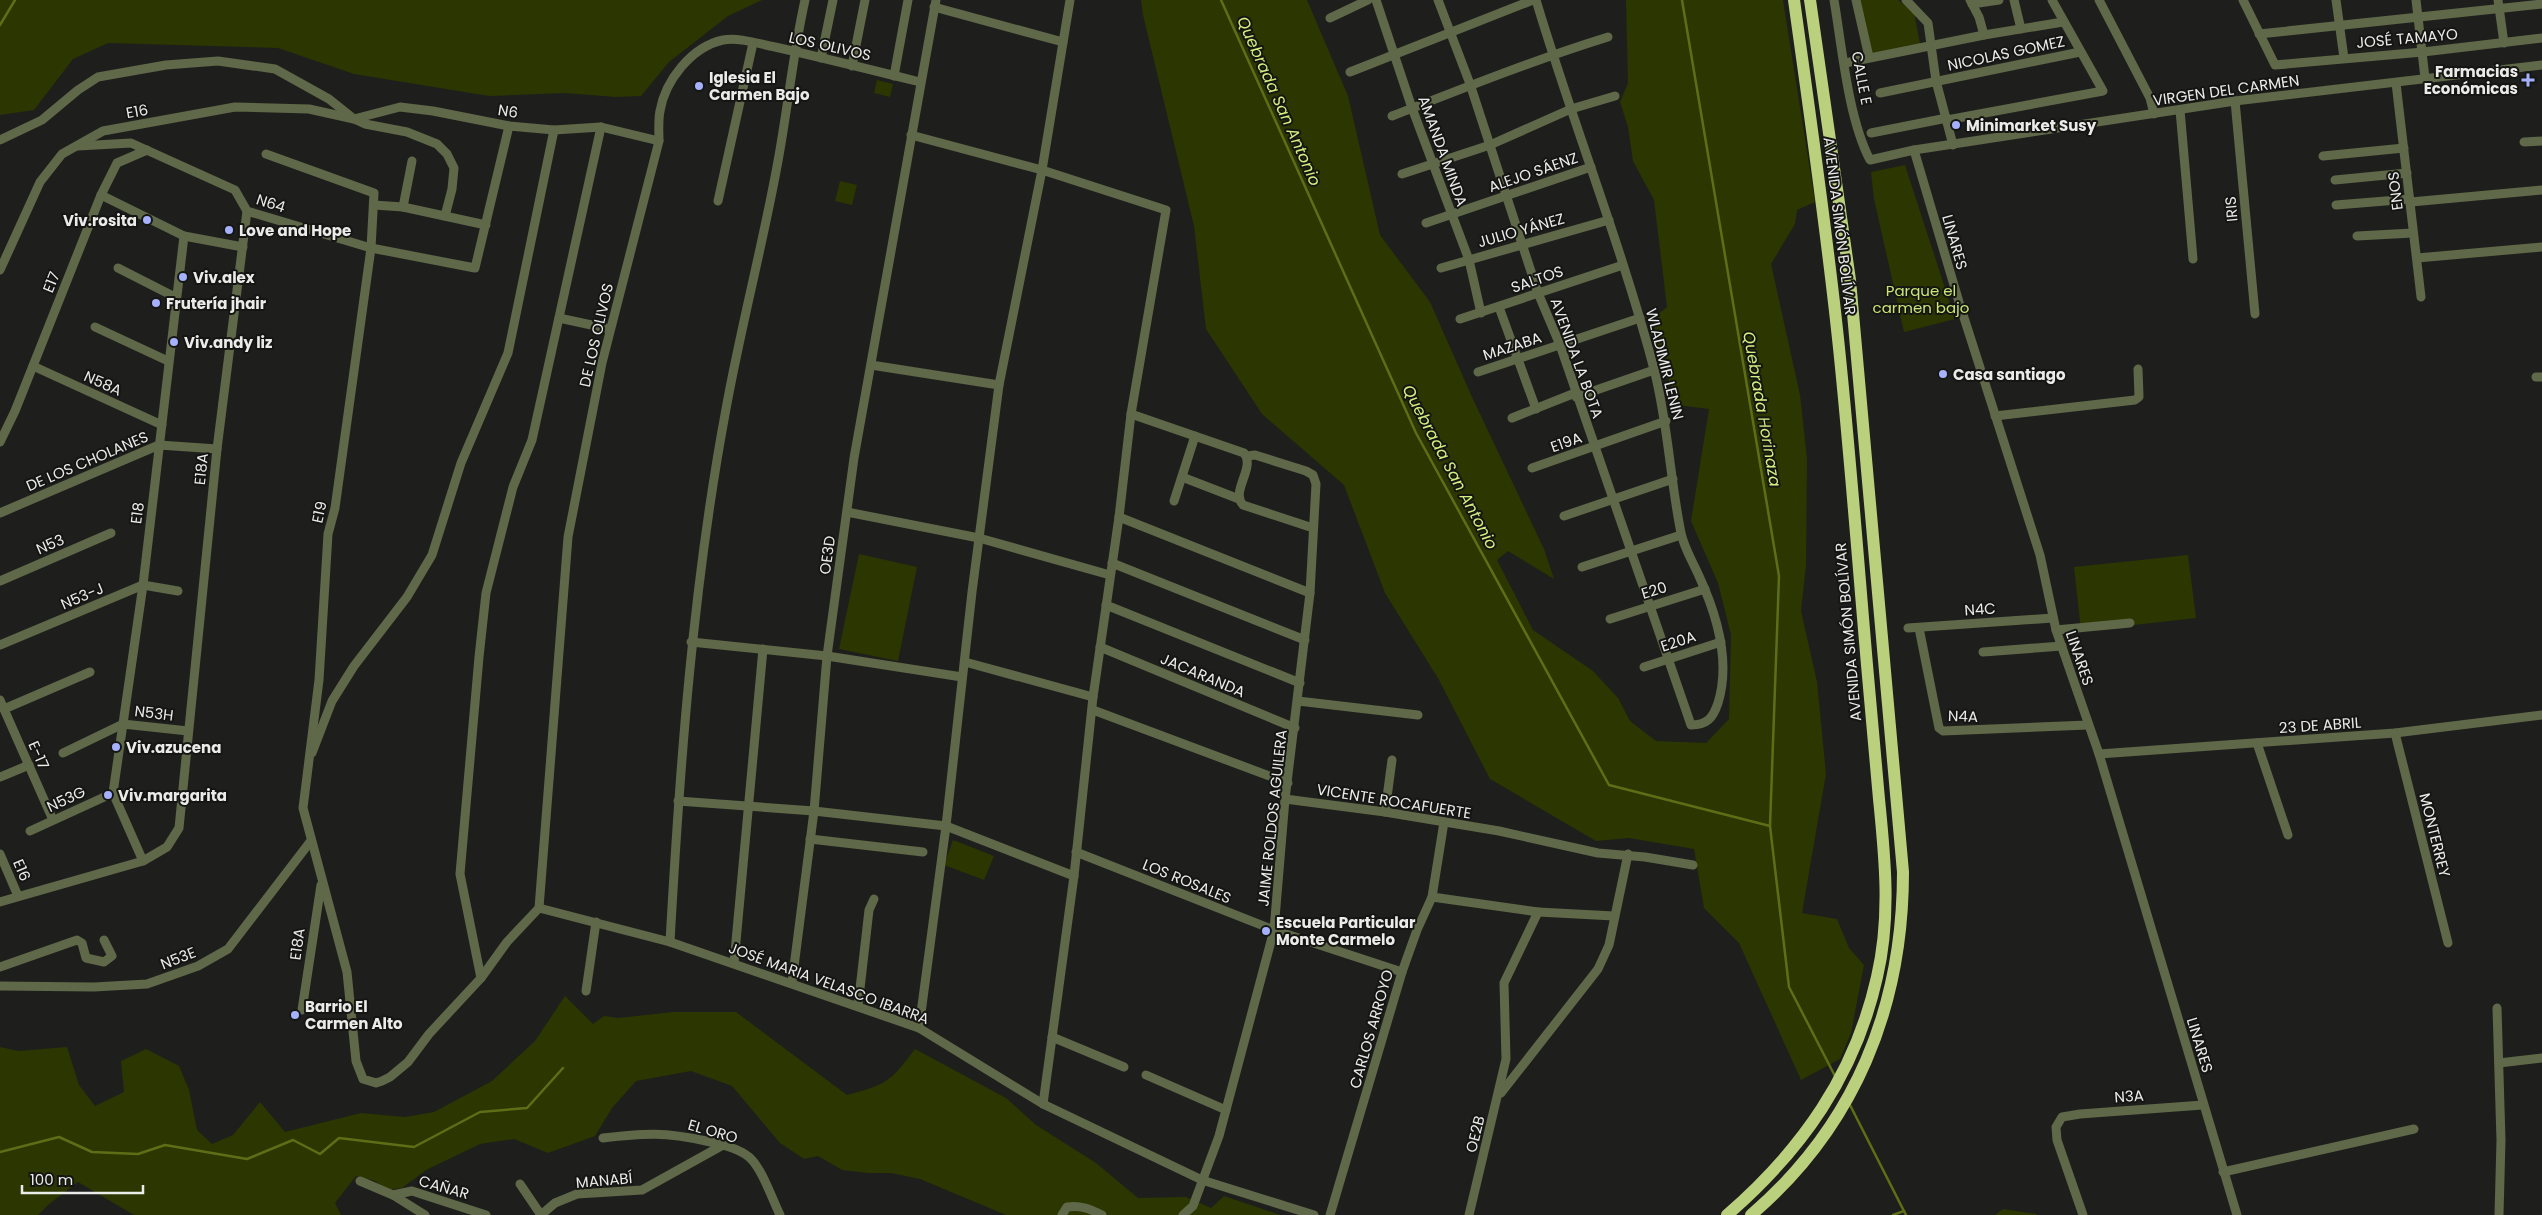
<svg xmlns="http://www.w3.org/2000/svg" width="2542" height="1215" font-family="Poppins,sans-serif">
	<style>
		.green { fill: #2b3600 }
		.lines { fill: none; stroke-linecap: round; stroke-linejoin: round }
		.stream { stroke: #5d6e17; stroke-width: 2.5 }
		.minor { stroke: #5f6848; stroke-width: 9 }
		.highway { stroke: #bbd07d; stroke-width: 12 }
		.poi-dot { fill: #a5b1fc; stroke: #151613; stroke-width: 2 }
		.labels { text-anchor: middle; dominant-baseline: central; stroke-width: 4; stroke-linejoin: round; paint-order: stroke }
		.street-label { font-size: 15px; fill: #ebebe9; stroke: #151613 }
		.poi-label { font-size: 15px; font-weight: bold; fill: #ebebe9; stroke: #151613; text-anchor: start }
		.park-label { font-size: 15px; fill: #cbe677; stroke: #151613 }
		.water-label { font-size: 16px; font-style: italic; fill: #d3ef7f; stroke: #151613 }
	</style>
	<rect width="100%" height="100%" fill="#1e1f1c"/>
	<g class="green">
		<polygon points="0,0 762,0 728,16 669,62 641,96 616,97 565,93 489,96 354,74 278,48 108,43 73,59 34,110 0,115"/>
		<polygon points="1141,0 1307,0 1348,96 1380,235 1430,302 1472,397 1544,549 1554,579 1508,551 1497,560 1533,630 1593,671 1618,698 1630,721 1656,741 1706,743 1729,719 1731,635 1718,583 1691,521 1709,409 1677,405 1657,345 1653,318 1667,307 1654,200 1633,161 1628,127 1620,102 1628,83 1626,0 1783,0 1815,202 1797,210 1795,224 1771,264 1800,395 1807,459 1806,565 1801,611 1817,682 1826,774 1802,913 1837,919 1849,948 1864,965 1851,1033 1840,1059 1801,1080 1739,943 1704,908 1694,849 1629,838 1596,841 1490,779 1439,680 1385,593 1344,485 1262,414 1206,329 1194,226 1143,15"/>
		<polygon points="1860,0 1898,0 1914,12 1920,44 1870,54"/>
		<polygon points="877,80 893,84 890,97 874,93"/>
		<polygon points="1905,165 1955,319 1904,332 1874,199 1871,172"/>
		<polygon points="840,181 857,185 852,205 835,201"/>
		<polygon points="859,554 917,567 898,661 839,649"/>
		<polygon points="2188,555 2196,618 2081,631 2074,567"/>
		<polygon points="953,840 994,856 984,880 944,865"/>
		<path d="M565,996L593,1024L604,1016L618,1018L673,1012H736L847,1095C888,1084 890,1082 915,1049L1006,1098L1036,1125L1096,1163L1138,1198L1186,1197L1211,1208L1224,1196L1280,1215H1006L920,1179L891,1173H869L842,1170L818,1156L804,1159L780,1143L732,1086L691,1071L636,1081L612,1108L595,1136L548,1153L514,1139L480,1144L426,1170L402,1188L387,1190L375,1181L356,1176L335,1203L341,1215H134L78,1182L48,1205L38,1215H0V1047L18,1051L67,1047L79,1085L95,1106L124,1092L121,1061L146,1049L179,1066L189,1090L197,1130L212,1144L233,1135L260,1102L285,1132L361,1113L405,1117L434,1112L492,1081L535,1041Z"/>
		<polygon points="2003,1209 2036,1214 2037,1215 1995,1215"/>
	</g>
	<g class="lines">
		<g class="stream">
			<polyline points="1221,0 1416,433 1609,785 1770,826"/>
			<polyline points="1682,0 1779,576 1770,826 1789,987 1836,1078"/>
			<polyline points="0,25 15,0"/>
			<polyline points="1850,1105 1906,1215"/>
			<polyline points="0,1152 59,1137 92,1152 138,1154 165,1145 247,1159 293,1140 320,1154 339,1138 414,1147 480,1112 527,1108 563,1068"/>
			<polyline points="1893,1215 1904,1211"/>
		</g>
		<g class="minor">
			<polyline points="1376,0 1412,108 1469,260 1481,313"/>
			<path d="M1438,0L1470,84L1538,293L1560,345L1691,725C1707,725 1713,718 1718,703C1731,661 1717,615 1699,576C1693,562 1684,548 1681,533C1670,479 1668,423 1654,369C1621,244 1573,124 1536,0"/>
			<path d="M1834,0C1842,47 1848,118 1870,160L1914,150L2235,101L2542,65"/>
			<polyline points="1856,0 1869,57"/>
			<polyline points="1906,0 1928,23 1936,81 1953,145"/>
			<polyline points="1970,0 1979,17 1984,35"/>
			<polyline points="2014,0 2021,29"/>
			<polyline points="2099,0 2150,98 2154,114"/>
			<polyline points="2243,0 2275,65 2423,52 2542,38"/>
			<polyline points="2336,0 2344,58"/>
			<polyline points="2416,0 2425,78"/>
			<polyline points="2498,0 2504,43"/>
			<polyline points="1972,4 1999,0"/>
			<polyline points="934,7 1063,42"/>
			<polyline points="1330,18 1368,0"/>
			<polyline points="2259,34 2542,4"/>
			<polyline points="821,58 833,0"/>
			<polyline points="1845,63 1984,35 2063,22"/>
			<polyline points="852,66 865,0"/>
			<polyline points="1350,72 1533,0"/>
			<polyline points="894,76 908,0"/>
			<polyline points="2396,83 2421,297"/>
			<polyline points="1880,93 2080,52"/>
			<polyline points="2235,101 2255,314"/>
			<polyline points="2180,110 2193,259"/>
			<path d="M1392,116C1464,88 1534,60 1608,37"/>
			<polyline points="1947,120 2103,91 2052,0"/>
			<polyline points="1871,133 1947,118"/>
			<polyline points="911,135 1042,170 1166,210 1131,414 1119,517 1093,697 1074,876 1043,1104"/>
			<polyline points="0,140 42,120 78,90 98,77 166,65 218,61 275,69 329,99 354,119 365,124 407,132 437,144 447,154 454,168 452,189 445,216"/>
			<polyline points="2524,142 2542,141"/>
			<polyline points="78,146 131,143 235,190 247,211 371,248 475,268 509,126"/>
			<polyline points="1914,150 1959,302 2040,555 2056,630 2099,754 2237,1215"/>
			<path d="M266,154L374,193L371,248L335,508L328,534L319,680L303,808L347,972L356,1061L363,1079L376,1083L382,1081L390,1077L408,1062L429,1034L481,978L507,942L539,908L568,537L602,363L659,141C659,132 658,121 660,111C665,81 691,47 723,40C739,37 759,44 775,47C824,58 872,70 920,82"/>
			<polyline points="2323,156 2404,148"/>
			<polyline points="1402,174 1490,145 1571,109 1615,96"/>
			<polyline points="2335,180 2407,173"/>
			<polyline points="101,195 184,236 243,247"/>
			<polyline points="718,201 753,43"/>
			<polyline points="2411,202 2542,190"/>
			<polyline points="374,205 403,207 486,225"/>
			<polyline points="2336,205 2410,199"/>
			<polyline points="403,207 412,161"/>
			<polyline points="1426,223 1591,167"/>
			<polyline points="2357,236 2413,233"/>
			<polyline points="2417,258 2542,247"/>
			<polyline points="118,268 175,297"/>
			<polyline points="1441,268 1609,220"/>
			<polyline points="0,270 40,182 62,154 103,131 235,107 309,109 354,119 400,107 433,111 509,126 554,130 601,127 659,141"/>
			<polyline points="1499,307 1536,409"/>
			<polyline points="559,318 610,329"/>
			<polyline points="1460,319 1623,265"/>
			<polyline points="95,327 168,361"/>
			<polyline points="871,365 999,385"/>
			<polyline points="33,366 162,425"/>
			<polyline points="1478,372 1640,318"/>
			<polyline points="2536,377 2542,377"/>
			<polyline points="1576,397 1654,370"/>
			<path d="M1131,414L1244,453C1256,468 1230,491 1243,505L1313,528"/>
			<polyline points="1995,416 2135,400 2139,397 2138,369"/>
			<polyline points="1512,418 1575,393"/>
			<polyline points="0,442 15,411 101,195 117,163 147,150"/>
			<polyline points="1532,468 1666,421"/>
			<polyline points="1182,477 1239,499"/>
			<polyline points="1174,501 1195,436"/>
			<polyline points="847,512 979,538 1110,575"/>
			<polyline points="0,513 159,445 217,449"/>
			<polyline points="1564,516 1673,479"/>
			<polyline points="1119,517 1310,593"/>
			<polyline points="1112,563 1305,640"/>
			<polyline points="1582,567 1681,535"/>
			<polyline points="0,581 111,533"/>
			<polyline points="1106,605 1300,683"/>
			<polyline points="1610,619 1705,589"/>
			<polyline points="1908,628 2053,618"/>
			<polyline points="1919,628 1939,728 1943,731 2088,725"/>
			<polyline points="2056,630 2130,623"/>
			<polyline points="691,642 827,656 962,677"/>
			<polyline points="0,645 143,585 178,591"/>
			<polyline points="1100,647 1295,728"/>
			<polyline points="1983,652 2062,646"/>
			<polyline points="965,662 1093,697"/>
			<polyline points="1644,667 1721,642"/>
			<polyline points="0,700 53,820"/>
			<polyline points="1298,701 1418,715"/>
			<polyline points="4,709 90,672"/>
			<polyline points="1093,710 1288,783"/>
			<polyline points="2395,733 2448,943"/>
			<polyline points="2257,743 2288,835"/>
			<polyline points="63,753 123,724 188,731"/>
			<polyline points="312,753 332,701 354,666 407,597 432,555 461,463 508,353 554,130"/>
			<polyline points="2099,754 2395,733 2542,715"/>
			<polyline points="0,777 29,765"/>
			<polyline points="113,793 143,585 184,236"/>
			<polyline points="113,793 143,861"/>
			<polyline points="1285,799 1385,812 1499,831 1598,853 1645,857 1693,865"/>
			<polyline points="678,801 814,811 946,826 1074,876"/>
			<polyline points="1385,812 1392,760"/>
			<polyline points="30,831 113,793"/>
			<polyline points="810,839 923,852"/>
			<polyline points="1076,852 1274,930 1402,972"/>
			<polyline points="0,854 18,896"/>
			<polyline points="1432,897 1538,912"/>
			<polyline points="0,902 143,861 167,847 179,828 217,449 247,211"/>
			<polyline points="539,908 670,942 919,1028 1043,1104 1202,1180 1314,1215"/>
			<path d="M670,942C680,763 693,585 726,409C741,326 763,244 778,161C788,107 793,53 805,0"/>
			<polyline points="734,963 763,649"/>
			<polyline points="0,967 77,940 82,943 86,958 104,962 112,956 104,940"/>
			<polyline points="481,978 460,874 479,657 486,593 513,487 532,440 601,127"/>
			<polyline points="792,982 814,811 827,656 854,458 936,0"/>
			<polyline points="0,986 94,987 147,984 198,966 228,949 310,842"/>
			<polyline points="586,991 596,922"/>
			<polyline points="858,1006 869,910 874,899"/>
			<polyline points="2497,1008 2501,1140 2499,1215"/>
			<polyline points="302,1010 321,885"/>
			<polyline points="919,1028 946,826 972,592 999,385 1042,170 1070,0"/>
			<polyline points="1052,1037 1124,1067"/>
			<polyline points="2499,1063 2542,1058"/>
			<polyline points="1146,1075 1226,1110"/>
			<polyline points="1501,1093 1598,969 1609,945 1628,854"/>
			<path d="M603,1138C645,1133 665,1132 706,1141C720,1144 738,1148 749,1157C762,1168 772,1199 780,1215"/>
			<polyline points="2223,1172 2414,1129"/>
			<polyline points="360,1181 393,1195 425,1215"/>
			<polyline points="520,1184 541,1215"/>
			<polyline points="393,1195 412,1191 486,1215"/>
			<polyline points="541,1215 555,1203 577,1194 642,1190 723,1145"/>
			<path d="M1062,1215L1067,1207C1081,1205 1090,1209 1102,1215"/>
			<polyline points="1183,1215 1193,1206 1219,1136 1274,930 1285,799 1310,593 1316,484 1313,475 1306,471 1255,455 1247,456"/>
			<polyline points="1330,1215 1402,972 1417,930 1432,897 1444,822"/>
			<polyline points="1469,1215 1506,1059 1504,983 1538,912 1614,916"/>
			<polyline points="2083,1215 2057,1140 2056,1127 2062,1117 2080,1114 2203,1105"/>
		</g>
		<g class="highway">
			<path d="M1727,1215C1802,1150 1855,1075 1877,977C1891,918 1885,858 1879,799C1875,754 1871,710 1867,665C1858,560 1850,454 1839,348C1827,232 1810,116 1794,0"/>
			<path d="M1751,1215C1855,1126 1903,1007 1903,872L1850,280L1810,0"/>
		</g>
	</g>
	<g class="poi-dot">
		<path d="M2525.5 72.5h5v5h5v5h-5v5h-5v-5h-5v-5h5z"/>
		<circle cx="699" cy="86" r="5"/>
		<circle cx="1956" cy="125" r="5"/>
		<circle cx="147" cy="220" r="5"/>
		<circle cx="229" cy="230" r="5"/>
		<circle cx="183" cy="277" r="5"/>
		<circle cx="156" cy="303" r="5"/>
		<circle cx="174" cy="342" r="5"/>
		<circle cx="1943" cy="374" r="5"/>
		<circle cx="116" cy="747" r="5"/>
		<circle cx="108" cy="795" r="5"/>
		<circle cx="1266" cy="931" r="5"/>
		<circle cx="295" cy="1015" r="5"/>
	</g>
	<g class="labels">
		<g class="street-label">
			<text transform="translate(2407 38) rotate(-5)">JOSÉ TAMAYO</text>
			<text transform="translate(830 46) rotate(13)">LOS OLIVOS</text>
			<text transform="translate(2006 53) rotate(-12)">NICOLAS GOMEZ</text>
			<text transform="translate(1862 78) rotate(79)">CALLE E</text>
			<text transform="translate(2226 90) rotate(-8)">VIRGEN DEL CARMEN</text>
			<text transform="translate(137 111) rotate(-10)">E16</text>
			<text transform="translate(508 111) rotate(9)">N6</text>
			<text transform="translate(1443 151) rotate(70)">AMANDA MINDA</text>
			<text transform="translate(1533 172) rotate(-19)">ALEJO SÁENZ</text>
			<text transform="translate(2395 191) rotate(-97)">ENOS</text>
			<text transform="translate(271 203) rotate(18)">N64</text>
			<text transform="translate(2231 209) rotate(-95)">IRIS</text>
			<text transform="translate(1840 226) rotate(83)">AVENIDA SIMÓN BOLÍVAR</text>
			<text transform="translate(1521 230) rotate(-16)">JULIO YÁNEZ</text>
			<text transform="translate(1955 242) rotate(74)">LINARES</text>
			<text transform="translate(1537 279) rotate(-19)">SALTOS</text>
			<text transform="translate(51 282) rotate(-68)">E17</text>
			<text transform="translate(596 335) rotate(-77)">DE LOS OLIVOS</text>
			<text transform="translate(1512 346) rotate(-18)">MAZABA</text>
			<text transform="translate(1577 358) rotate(70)">AVENIDA LA BOTA</text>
			<text transform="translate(1665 364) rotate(76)">WLADIMIR LENIN</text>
			<text transform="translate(103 383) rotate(24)">N58A</text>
			<text transform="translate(1566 442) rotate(-19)">E19A</text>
			<text transform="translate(87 461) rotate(-23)">DE LOS CHOLANES</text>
			<text transform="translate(201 469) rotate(-84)">E18A</text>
			<text transform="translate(319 512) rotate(-77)">E19</text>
			<text transform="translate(137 513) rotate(-83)">E18</text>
			<text transform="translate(50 544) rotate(-23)">N53</text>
			<text transform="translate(827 555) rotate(-82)">OE3D</text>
			<text transform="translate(1654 590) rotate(-17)">E20</text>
			<text transform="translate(82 596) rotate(-23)">N53-J</text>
			<text transform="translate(1980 609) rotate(-4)">N4C</text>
			<text transform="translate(1848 632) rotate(-95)">AVENIDA SIMÓN BOLÍVAR</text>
			<text transform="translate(1678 641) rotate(-18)">E20A</text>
			<text transform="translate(2080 658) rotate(71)">LINARES</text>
			<text transform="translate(1203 675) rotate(23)">JACARANDA</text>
			<text transform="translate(154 713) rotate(7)">N53H</text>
			<text transform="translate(1963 716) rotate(2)">N4A</text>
			<text transform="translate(2320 725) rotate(-4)">23 DE ABRIL</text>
			<text transform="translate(39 755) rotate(66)">E-17</text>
			<text transform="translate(66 799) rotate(-25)">N53G</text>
			<text transform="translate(1394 801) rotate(9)">VICENTE ROCAFUERTE</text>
			<text transform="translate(1272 818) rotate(-84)">JAIME ROLDOS AGUILERA</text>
			<text transform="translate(2435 835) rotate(76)">MONTERREY</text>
			<text transform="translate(22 870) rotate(67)">E16</text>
			<text transform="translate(1187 881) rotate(22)">LOS ROSALES</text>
			<text transform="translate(297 944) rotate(-82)">E18A</text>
			<text transform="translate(178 958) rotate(-21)">N53E</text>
			<text transform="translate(829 983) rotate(20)">JOSÉ MARIA VELASCO IBARRA</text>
			<text transform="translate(1371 1029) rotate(-74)">CARLOS ARROYO</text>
			<text transform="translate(2200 1045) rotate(73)">LINARES</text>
			<text transform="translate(2129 1096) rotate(-4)">N3A</text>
			<text transform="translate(713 1131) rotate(16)">EL ORO</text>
			<text transform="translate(1475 1134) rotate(-76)">OE2B</text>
			<text transform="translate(604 1180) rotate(-5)">MANABÍ</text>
			<text transform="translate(444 1187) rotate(16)">CAÑAR</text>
		</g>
		<g class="poi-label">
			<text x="2518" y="71" text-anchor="end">Farmacias<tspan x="2518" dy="17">Económicas</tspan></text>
			<text x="709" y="77">Iglesia El<tspan x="709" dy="17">Carmen Bajo</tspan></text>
			<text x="1966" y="125">Minimarket Susy</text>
			<text x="137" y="220" text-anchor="end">Viv.rosita</text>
			<text x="239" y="230">Love and Hope</text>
			<text x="193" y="277">Viv.alex</text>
			<text x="166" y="303">Frutería jhair</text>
			<text x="184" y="342">Viv.andy liz</text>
			<text x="1953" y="374">Casa santiago</text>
			<text x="126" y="747">Viv.azucena</text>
			<text x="118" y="795">Viv.margarita</text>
			<text x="1276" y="922">Escuela Particular<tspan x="1276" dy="17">Monte Carmelo</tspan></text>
			<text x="305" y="1006">Barrio El<tspan x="305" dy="17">Carmen Alto</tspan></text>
		</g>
		<g class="park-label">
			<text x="1921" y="290">Parque el<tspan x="1921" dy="17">carmen bajo</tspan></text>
		</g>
		<g class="water-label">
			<text transform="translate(1279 101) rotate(66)">Quebrada San Antonio</text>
			<text transform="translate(1762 409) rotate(80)">Quebrada Horinaza</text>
			<text transform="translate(1450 467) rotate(62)">Quebrada San Antonio</text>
		</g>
	</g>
	<path d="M22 1185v8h121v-8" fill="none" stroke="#ebebe9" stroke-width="2.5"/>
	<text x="30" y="1185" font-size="15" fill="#ebebe9" stroke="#151613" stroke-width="4" paint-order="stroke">100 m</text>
</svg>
